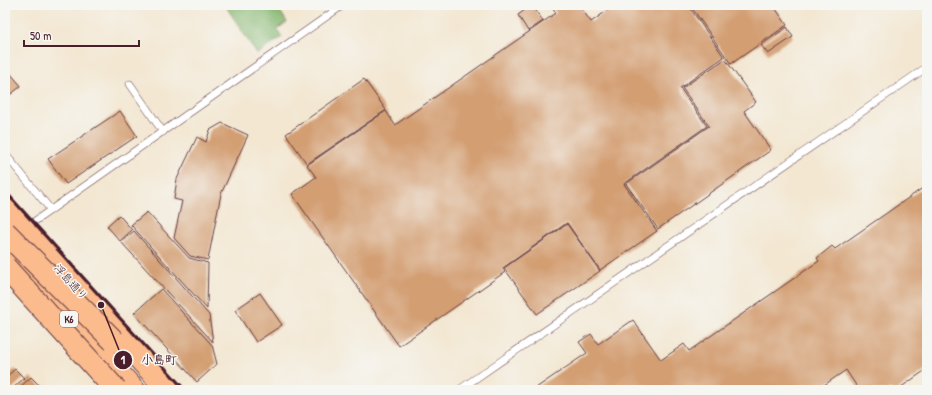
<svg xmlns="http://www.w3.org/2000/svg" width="932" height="395" font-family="'Patrick Hand','Klee One',sans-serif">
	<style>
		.forest { fill: #86b771; stroke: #686b4e }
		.building { fill: #d39e72 }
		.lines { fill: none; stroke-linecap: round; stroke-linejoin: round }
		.lane-casing { stroke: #633d44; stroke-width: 8 }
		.highway-casing { stroke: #633d44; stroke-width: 24 }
		.lane { stroke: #fff; stroke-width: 7 }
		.highway { stroke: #fbbb8d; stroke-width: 22 }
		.rail { stroke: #4a1f2b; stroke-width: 3 }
		.highway-bridge-casing { stroke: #633d44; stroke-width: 24; stroke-linecap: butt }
		.highway-bridge { stroke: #fbbb8d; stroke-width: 22 }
		.labels { text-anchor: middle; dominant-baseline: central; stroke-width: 3; stroke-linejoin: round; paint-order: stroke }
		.shield { fill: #f6f6f2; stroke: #7e6067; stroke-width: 1 }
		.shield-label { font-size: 10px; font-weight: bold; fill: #4a1f2b }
		.street-label { font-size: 11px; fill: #4a1f2b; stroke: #f6f6f2 }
		.leader { fill: none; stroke: #4a1f2b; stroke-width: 1.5 }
		.callout-dot { fill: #4a1f2b; stroke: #f6f6f2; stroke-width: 1.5 }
		.mark-label { font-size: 12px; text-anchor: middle; font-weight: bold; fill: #fff }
		.callout-label { font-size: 12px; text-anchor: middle; font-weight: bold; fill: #4a1f2b; stroke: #f6f6f2; stroke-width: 3; stroke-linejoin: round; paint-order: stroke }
	</style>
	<rect width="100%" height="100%" fill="#f6f6f2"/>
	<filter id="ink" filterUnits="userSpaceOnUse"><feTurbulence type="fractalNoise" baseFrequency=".025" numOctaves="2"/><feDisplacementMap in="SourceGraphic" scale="8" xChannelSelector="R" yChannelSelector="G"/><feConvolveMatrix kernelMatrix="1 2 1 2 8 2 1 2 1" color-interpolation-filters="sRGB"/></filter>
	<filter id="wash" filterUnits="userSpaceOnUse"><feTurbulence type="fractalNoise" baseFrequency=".012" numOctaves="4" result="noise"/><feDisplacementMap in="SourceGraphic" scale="16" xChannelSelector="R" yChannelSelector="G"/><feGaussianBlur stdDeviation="0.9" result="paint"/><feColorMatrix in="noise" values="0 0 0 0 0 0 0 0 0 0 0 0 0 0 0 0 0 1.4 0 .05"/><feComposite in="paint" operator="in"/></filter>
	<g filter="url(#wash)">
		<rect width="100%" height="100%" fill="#f3e7d2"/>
		<polygon class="forest" points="225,5 276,5 287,22 277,29 282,37 257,54"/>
		<g id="blocks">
			<g class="building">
				<polygon points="532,5 543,21 528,31 518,15"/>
				<polygon points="551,5 579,5 591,22 615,5 688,5 724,57 680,88 707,126 624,184 657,231 600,270 567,223 503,268 505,272 399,346 292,194 316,177 307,165 386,111 395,125 556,13"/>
				<polygon points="690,5 773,5 787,25 731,64"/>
				<polygon points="787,27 793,37 768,54 761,45"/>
				<polygon points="725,59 756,102 744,111 771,150 658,229 626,184 709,126 682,88"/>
				<polygon points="5,67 21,86 5,99"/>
				<polygon points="364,79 386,110 307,164 286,134"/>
				<polygon points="120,111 137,136 66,184 48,159"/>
				<polygon points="222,123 248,135 221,194 208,260 190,256 174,238 182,201 174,199 177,179 197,137 206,142 210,130"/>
				<polygon points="927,185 927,369 897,390 859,390 846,370 817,390 533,390 587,353 579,342 591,334 598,344 633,320 661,360 684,344 689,351 819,261 817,258 832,246 835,249"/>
				<polygon points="147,212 189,258 208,263 207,309 131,225"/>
				<polygon points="119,215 132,230 120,241 107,226"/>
				<polygon points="567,224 600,271 537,314 504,268"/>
				<polygon points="134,231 209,315 213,342 121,242"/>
				<polygon points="161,289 212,345 217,364 197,382 134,313"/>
				<polygon points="260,293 282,325 256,342 235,310"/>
				<polygon points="15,369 24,378 11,390 5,390 5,378"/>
				<polygon points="31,377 44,390 17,390"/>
			</g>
		</g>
	</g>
	<g filter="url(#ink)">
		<use href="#blocks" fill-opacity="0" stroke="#633d44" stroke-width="1"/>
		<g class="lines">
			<defs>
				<g id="lane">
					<polyline points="130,84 163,132"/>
					<polyline points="5,154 51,210"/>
					<polyline points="25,228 343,5"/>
					<polyline points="459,390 927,67"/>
				</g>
				<g id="highway">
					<polyline points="5,210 168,390"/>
					<polyline points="5,248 134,390"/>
				</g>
			</defs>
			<use href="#lane" class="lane-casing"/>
			<use href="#highway" class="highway-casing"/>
			<use href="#lane" class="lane"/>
			<use href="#highway" class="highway"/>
			<polyline class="rail" points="5,191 185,390"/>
			<defs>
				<g id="highway-bridge">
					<polyline points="5,232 114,341"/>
					<polyline points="5,267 116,390"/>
				</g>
			</defs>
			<use href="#highway-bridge" class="highway-bridge-casing"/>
			<use href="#highway-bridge" class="highway-bridge"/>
		</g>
	</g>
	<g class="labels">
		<rect class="shield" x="60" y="311" width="18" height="16" rx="3"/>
		<g class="shield-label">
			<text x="69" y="319">K6</text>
		</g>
		<g class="street-label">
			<text transform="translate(71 282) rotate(48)">浮島通り</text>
		</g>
	</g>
	<path class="leader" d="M101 305L123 360"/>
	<g class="callout-dot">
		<circle cx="101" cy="305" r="4"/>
		<circle cx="123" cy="360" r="10"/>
	</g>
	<g class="mark-label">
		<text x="123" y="364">1</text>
	</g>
	<g class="callout-label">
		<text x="159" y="364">小島町</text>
	</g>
	<rect width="932" height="395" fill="none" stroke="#f6f6f2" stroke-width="20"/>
	<path d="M24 40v6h115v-6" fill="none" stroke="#4a1f2b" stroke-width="2"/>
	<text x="30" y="40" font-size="12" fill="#4a1f2b" stroke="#f6f6f2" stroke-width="3" paint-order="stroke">50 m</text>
</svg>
